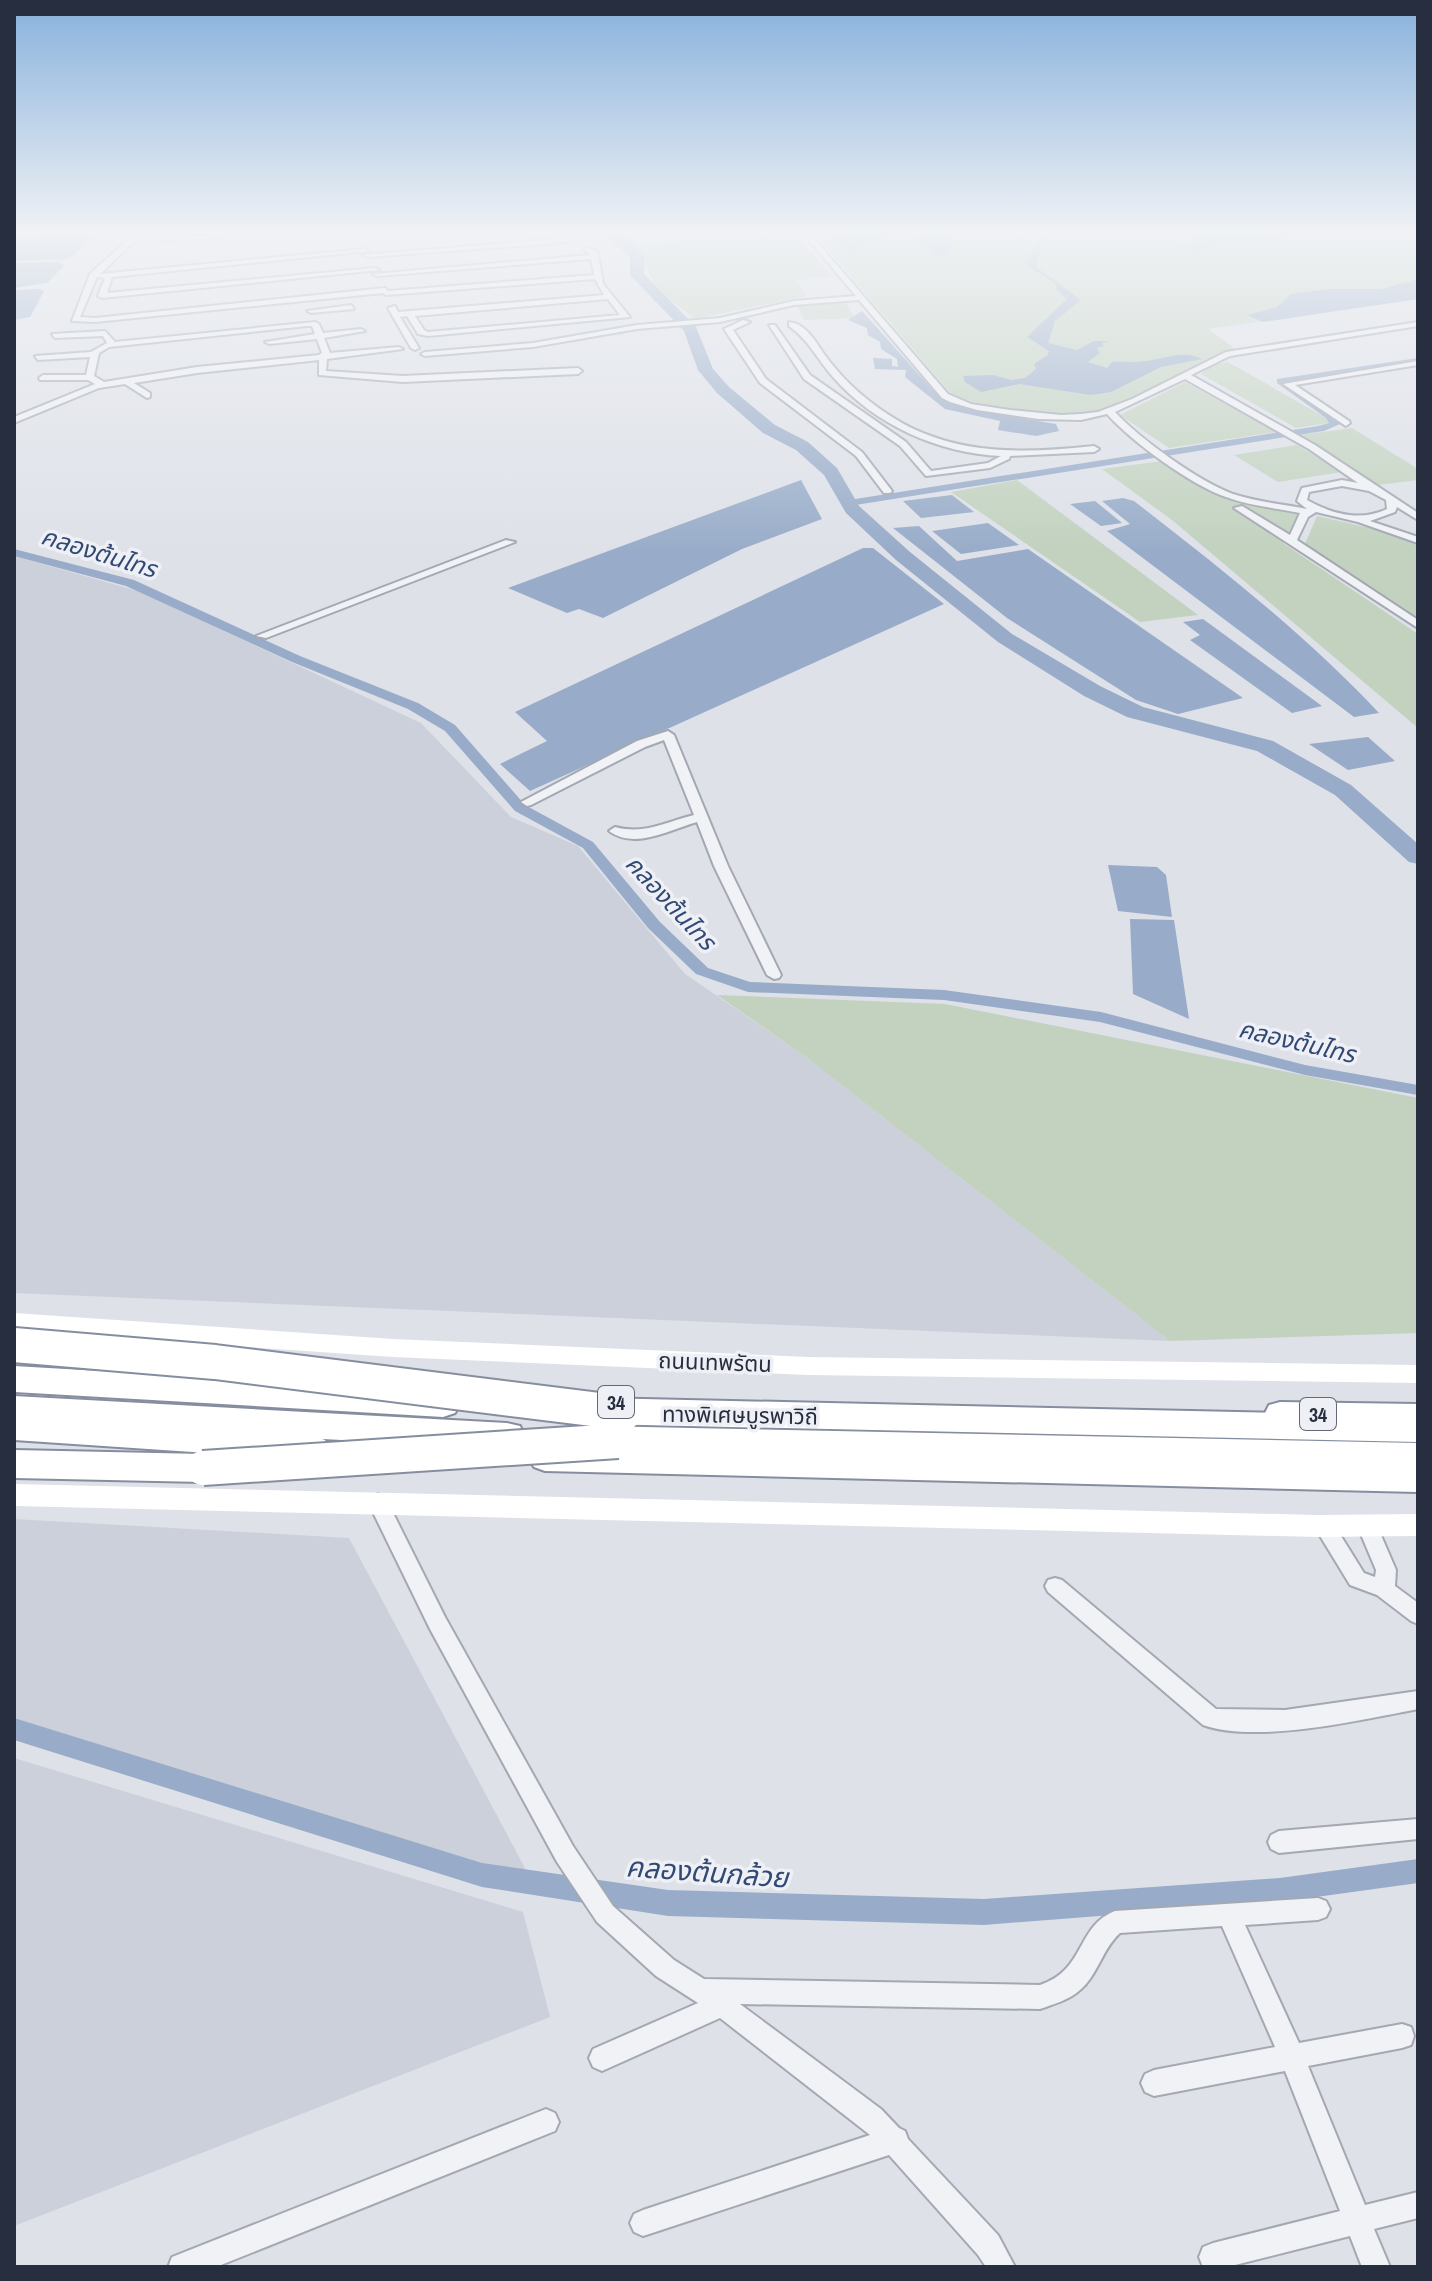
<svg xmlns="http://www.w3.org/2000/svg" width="1432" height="2281" font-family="'Archivo Narrow','Noto Sans Thai',sans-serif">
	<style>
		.built { fill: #ccd0da }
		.green { fill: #c2d2bf }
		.water { fill: #98acc9 }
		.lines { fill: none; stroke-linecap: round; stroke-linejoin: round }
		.canal { fill: #98acc9; fill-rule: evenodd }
		.river { fill: #98acc9; fill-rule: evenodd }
		.minor-casing { stroke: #a3a8b2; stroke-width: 4 }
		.trunk-casing { stroke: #858d9f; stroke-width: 4 }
		.motorway-casing { stroke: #858d9f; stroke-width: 4 }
		.minor { fill: #f1f2f6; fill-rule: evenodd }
		.secondary { fill: #fff; fill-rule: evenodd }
		.trunk { fill: #fff; fill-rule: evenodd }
		.motorway { fill: #fff; fill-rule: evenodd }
		.motorway-bridge-casing { stroke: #858d9f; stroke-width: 38; stroke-linecap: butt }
		.motorway-bridge { stroke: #fff; stroke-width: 34 }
		.labels { text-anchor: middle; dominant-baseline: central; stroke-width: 7; stroke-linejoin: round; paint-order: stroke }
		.shield { fill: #eef0f6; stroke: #636876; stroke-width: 2 }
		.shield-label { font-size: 20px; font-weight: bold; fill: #272e3f }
		.street-label { font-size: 22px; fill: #272e3f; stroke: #eef0f6 }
		.water-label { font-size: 24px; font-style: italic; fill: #314973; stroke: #eef0f6 }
		.near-water-label { font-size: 28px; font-style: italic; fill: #314973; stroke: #eef0f6 }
	</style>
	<rect width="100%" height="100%" fill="#dee1e8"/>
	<g class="built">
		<polygon points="14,556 138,591 421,723 511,817 578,846 685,974 802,1054 1170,1341 14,1293"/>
		<polygon points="14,1519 349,1538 525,1868 514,1884 14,1730"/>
		<polygon points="14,1758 523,1912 550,2017 14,2226"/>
	</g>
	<g class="green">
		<polygon points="691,233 794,233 833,277 795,280 807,296 695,319 656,288 638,246 689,239"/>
		<polygon points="814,233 1418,233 1418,299 1208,329 1234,348 1096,414 1051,415 972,402 954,396 947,389"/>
		<polygon points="846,303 855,318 804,320 797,305"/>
		<polygon points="1228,362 1328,419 1329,423 1296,428 1201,374 1211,365"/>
		<polygon points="1185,382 1275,432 1169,448 1120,415"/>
		<polygon points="1352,428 1418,469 1418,480 1378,485 1300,435"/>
		<polygon points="1297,445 1342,472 1278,482 1234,455"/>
		<polygon points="1163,461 1223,495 1300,511 1283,543 1418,634 1418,728 1172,520 1102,469"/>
		<polygon points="1017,480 1198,615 1140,622 951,492"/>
		<polygon points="1317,516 1379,530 1418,545 1418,618 1305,544"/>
		<polygon points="717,995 945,1004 1418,1098 1418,1333 1170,1341 802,1054"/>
	</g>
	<g class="water">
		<polygon points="831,233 890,233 849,253"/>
		<polygon points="940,233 958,235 945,240 953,247 949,255 934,255 916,239"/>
		<polygon points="1193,233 1293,233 1296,236 1256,234 1288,243 1283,244 1244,239 1197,251 1174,247 1198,241 1199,238"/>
		<path d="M1043,236L1036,267L1081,300L1055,321L1048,343L1077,350L1094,341H1109L1102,343L1104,346L1097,348L1100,353L1088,362L1107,368L1112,362C1123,361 1134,363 1145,361C1164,359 1184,349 1202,359L1161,367L1111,392L1091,395L1019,384L981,392L965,382L963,376L993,375L1011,380L1025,378L1036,369L1034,364L1048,355L1049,351L1027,337L1067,299L1057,290L1055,283L1024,264Z"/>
		<polygon points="94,237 69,259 14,261 15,238"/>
		<polygon points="57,262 65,265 47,283 14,288 14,263"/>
		<polygon points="1418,279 1418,299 1263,322 1247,315 1277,307 1291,294 1327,289 1382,289"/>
		<polygon points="38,289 44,291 30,317 14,320 14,290"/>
		<polygon points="862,311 941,399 970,410 1056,424 1059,431 1036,436 998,430 1000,421 945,409 905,377 906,370 875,369 873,358 892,359 892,366 898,367 897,359 881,349 880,342 868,335 867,328 848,320"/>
		<polygon points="801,480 822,519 742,549 603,618 579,609 567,613 508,588"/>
		<polygon points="952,495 974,512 921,518 903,501"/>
		<path d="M1123,498L1134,501C1219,567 1305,634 1379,713L1354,717L1107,531L1130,524L1102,501Z"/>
		<polygon points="1095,501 1122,523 1101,526 1070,504"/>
		<polygon points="988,523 1019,545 961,554 932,531"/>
		<polygon points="919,526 957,561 1028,549 1243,698 1178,714 1136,700 1007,618 893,528"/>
		<polygon points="863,548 873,548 944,604 530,791 500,764 547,741 515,712"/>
		<polygon points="1203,619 1322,706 1292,713 1190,640 1200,635 1183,622"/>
		<polygon points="1368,737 1395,761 1348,770 1309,744"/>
		<polygon points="1108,865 1157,867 1166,875 1172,917 1118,911"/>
		<polygon points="1130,919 1174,920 1189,1019 1133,994"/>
	</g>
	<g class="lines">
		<g class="canal">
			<polygon points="1418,358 1418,364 1289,383 1334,414 1340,424 1324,431 849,506 844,503 849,500 1318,426 1329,423 1326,418 1277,383 1277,379"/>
			<polygon points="14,549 134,580 300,656 418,703 455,725 525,805 593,842 660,922 708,968 750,982 944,990 1101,1012 1305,1065 1418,1085 1418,1095 1305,1075 1100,1022 944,1000 748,992 696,974 648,928 583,848 515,811 445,731 408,709 292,662 126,586 14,556"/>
			<polygon points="14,1718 482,1863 668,1890 984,1899 1280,1878 1418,1859 1418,1883 1280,1902 984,1925 668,1916 482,1887 14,1740"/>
		</g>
		<polygon class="river" points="610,233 622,233 644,256 644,274 696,327 713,369 729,387 775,425 808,442 837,468 859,506 910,552 1012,634 1100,686 1143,707 1273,741 1351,785 1418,844 1418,864 1409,862 1335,795 1257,751 1127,717 1084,696 998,642 896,560 846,513 824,475 796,450 763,433 717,393 698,370 684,331 630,275 630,257 610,240"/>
		<defs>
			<g id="minor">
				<path d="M135,233H143L100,274L365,249L369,251L112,277L107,293L375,268L379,270L102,298L98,296L105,278L97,277L80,317L95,318L385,288L388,291L594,275L591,259L377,276L373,274L591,255L584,249L588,247L598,253L603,284L630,317L428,336L418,334L407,316L400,317L419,348L415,350L411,348L388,308L395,306L398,312L604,295L595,279L386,295L383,293L95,322L72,321L90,274ZM608,299L620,315L428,332L424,330L415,316Z"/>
				<polygon points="150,233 156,233 154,237 325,233 149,241 145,239"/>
				<polygon points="577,233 585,233 576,240 545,244 367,257 363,255 545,240 571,236"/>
				<path d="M803,233H809L948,394L971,404L1010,410L1061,415L1081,414L1098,412L1132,399L1226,352L1418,322V326L1230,356L1191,375L1315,445L1418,513V520L1397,507L1395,512L1370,521L1418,537V543L1358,522L1316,512L1308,517L1297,540L1418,620V628L1234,508L1242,506L1290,535L1300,513C1276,508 1250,506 1226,497C1191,485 1132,442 1107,414L1081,420L1038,419L977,410L950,402L942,398L859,300L794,305L720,322L637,329L533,347L425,356L421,354L425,352L533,343L637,325L720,318L794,301L856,296ZM1185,379L1309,449L1358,483L1342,480L1302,488L1297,501L1307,509C1283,504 1257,502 1233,494C1198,481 1140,439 1115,412ZM1342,486L1369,491L1386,500L1387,509C1360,522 1332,514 1307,500L1309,492Z"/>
				<polygon points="351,305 354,309 311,313 307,311"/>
				<polygon points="743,320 750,322 733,330 766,379 862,452 892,491 890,493 884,493 856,456 760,383 724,329"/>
				<path d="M315,322L319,324L323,333L361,329L365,331L324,338L330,353L399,347L403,349L327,359L326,371L403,376L578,368L582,371L578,374L403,382L319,375V360L197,373L134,383L150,393V397L147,398L125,384L99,388L14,423V417L95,384L88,380H40L39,378L43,375H86L90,357L38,360L35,356L91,352L107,343L103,336L55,338L52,334L105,331L115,342ZM307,326H312L315,334L265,342L269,344L317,339L322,353L319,355L197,367L104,382L94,376L99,353L109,347Z"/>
				<path d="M789,322C805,323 816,342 824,354C844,382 872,406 902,423C962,456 1028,453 1094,446L1099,449L1094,452L1010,456L1009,459L990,468L926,476L900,446L804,379L769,325H775L810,375L906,442L931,471L988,463L1001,456C938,453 875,425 833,377C818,360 808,339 789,326Z"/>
				<polygon points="1418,361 1418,365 1295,385 1349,421 1350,423 1346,426 1283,384"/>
				<polygon points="506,540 515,542 266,638 256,636"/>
				<path d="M668,731L674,735L728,866L781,975L779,978L774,979L767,975L714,866L697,822C669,830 635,850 609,831L615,827C645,835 665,822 694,815L664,740L645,747L531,805L527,806L521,802L637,741Z"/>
				<path d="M378,1494L385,1497L445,1617L573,1846L613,1906L674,1960L704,1979L1040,1985C1086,1970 1076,1926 1115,1911L1318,1898L1326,1901L1330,1909L1326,1917L1318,1920L1245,1925L1299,2043L1402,2024L1411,2027L1414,2036L1411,2045L1402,2048L1308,2066L1365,2205L1418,2192V2218L1374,2229L1390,2267H1362L1350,2236L1227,2267H1203L1199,2257L1203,2247L1213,2243L1340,2211L1285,2071L1154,2096L1145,2092L1141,2083L1145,2074L1154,2070L1275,2047L1222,1926L1120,1933C1102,1949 1098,1975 1080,1990C1069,2000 1054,2004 1040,2009L740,2004L881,2109L899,2128L905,2131L908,2139L998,2235L1015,2267H986L978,2255L889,2155L643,2236L634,2232L630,2223L634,2214L643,2210L870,2135L720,2018L602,2071L593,2067L589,2058L593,2049L698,2003L656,1976L597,1922L557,1862L430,1629L368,1502L371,1497Z"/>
				<polygon points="1367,1517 1374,1519 1396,1570 1395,1586 1418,1603 1418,1624 1411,1621 1377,1595 1350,1585 1314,1526 1317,1520 1324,1518 1331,1520 1364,1573 1375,1577 1376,1570 1357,1525 1360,1519"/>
				<path d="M1055,1578L1062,1580L1216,1709L1285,1710L1418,1691V1709C1361,1720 1257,1744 1203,1725L1048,1592L1045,1586L1048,1580Z"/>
				<polygon points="1418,1819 1418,1839 1279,1853 1271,1849 1268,1842 1271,1835 1279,1831"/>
				<polygon points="546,2109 555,2113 559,2122 555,2131 216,2267 168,2267 172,2257"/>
			</g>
			<g id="trunk">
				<polygon points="1280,1402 1418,1404 1418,1426 1280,1424 1269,1421 1265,1413 1269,1405"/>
				<polygon points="14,1416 314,1436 325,1440 329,1448 325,1456 314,1460 14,1440"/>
				<polygon points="545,1447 1418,1468 1418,1492 545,1471 534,1467 529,1459 534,1451"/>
			</g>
			<g id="motorway">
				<polygon points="14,1366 443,1391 455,1395 460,1404 455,1413 443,1417 14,1392"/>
				<polygon points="14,1396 507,1423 520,1426 525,1436 520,1446 507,1449 14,1422"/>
				<polygon points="599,1398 1418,1416 1418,1442 599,1424 587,1420 581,1411 587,1402"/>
				<polygon points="595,1426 1418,1443 1418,1471 595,1454 582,1450 577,1440 582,1430"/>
				<polygon points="14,1450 203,1454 216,1458 221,1468 216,1478 203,1482 14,1478"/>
			</g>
		</defs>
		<use href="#minor" class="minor-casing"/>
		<use href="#trunk" class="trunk-casing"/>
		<use href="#motorway" class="motorway-casing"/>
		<use href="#minor" class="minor"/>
		<g class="secondary">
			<polygon points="14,1313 393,1339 808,1357 1418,1365 1418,1383 808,1375 393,1357 14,1331"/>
			<polygon points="14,1484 1318,1515 1418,1514 1418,1536 1318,1537 14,1506"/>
		</g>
		<use href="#trunk" class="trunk"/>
		<use href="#motorway" class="motorway"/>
		<defs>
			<g id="motorway-bridge">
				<polyline points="14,1345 215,1362 624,1413"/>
				<polyline points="203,1468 618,1441"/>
			</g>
		</defs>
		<use href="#motorway-bridge" class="motorway-bridge-casing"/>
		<use href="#motorway-bridge" class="motorway-bridge"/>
	</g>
	<linearGradient id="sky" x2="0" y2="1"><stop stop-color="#88b1dc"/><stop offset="0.42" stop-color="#f0f2f5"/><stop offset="1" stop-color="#f0f2f5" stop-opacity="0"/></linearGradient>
	<rect width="1432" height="552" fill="url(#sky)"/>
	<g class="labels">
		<g class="shield">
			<rect x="598" y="1386" width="36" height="32" rx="6"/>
			<rect x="1300" y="1398" width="36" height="32" rx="6"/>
		</g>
		<g class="shield-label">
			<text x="616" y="1402">34</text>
			<text x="1318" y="1414">34</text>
		</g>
		<g class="street-label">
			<text transform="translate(715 1362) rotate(2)">ถนนเทพรัตน</text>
			<text transform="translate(740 1415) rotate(1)">ทางพิเศษบูรพาวิถี</text>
		</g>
		<g class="water-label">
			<text transform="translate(99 552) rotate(17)">คลองต้นไทร</text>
			<text transform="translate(671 902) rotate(47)">คลองต้นไทร</text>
			<text transform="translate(1297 1041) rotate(13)">คลองต้นไทร</text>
		</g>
		<g class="near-water-label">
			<text transform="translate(707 1872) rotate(4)">คลองต้นกล้วย</text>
		</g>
	</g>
	<rect width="1432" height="2281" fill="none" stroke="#272e3f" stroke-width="32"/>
</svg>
